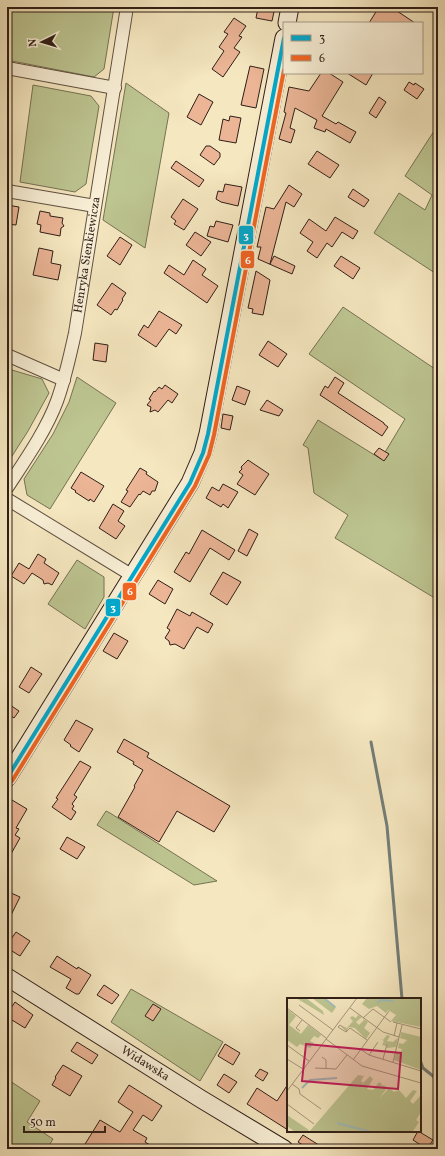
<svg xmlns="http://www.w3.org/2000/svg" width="445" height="1156" font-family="Vollkorn,serif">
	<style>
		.green { fill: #bdc591; stroke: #767254 }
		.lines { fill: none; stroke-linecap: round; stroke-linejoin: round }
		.stream { stroke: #737e79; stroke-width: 3 }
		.building { fill: #ebb596; stroke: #301f17 }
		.street-casing { stroke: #615141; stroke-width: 14 }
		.secondary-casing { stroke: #301f17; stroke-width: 19 }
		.street { stroke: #f8efd6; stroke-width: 12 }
		.secondary { stroke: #f8efd6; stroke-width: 17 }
		.bus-1-casing { stroke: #f8efd6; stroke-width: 7 }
		.bus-2-casing { stroke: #f8efd6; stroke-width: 7 }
		.bus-1 { stroke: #00a9ce; stroke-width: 4 }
		.bus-2 { stroke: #f26522; stroke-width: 4 }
		.labels { text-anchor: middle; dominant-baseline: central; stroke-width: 4; stroke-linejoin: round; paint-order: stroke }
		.street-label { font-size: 12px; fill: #301f17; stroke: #f8efd6 }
		.inset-river { fill: none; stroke: #9fbebb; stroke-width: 2 }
		.inset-road { fill: none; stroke: #a6977c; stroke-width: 1 }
		.view { fill: #c2185b; fill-opacity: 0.15; stroke: #c2185b; stroke-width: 2 }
		.inset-edge { fill: none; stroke: #301f17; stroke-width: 2 }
		.line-badge { stroke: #f8efd6; stroke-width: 1.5 }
		.badge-label { font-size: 11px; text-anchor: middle; font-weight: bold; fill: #fff }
	</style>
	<rect width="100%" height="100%" fill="#f5e7c0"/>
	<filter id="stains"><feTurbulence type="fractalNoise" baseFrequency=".005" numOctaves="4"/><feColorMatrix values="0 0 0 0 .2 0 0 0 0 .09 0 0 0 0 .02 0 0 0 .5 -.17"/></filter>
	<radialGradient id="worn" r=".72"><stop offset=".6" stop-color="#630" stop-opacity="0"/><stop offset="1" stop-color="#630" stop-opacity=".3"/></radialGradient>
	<g class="green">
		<polygon points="11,7 114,7 104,69 94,77 7,60 7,43 12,7"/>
		<polygon points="126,83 169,113 145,248 103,220"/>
		<polygon points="33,85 91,96 99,106 86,184 75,192 20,182"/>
		<polygon points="434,131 438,134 438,275 374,233 399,193 425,210 432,195 405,176"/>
		<polygon points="343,307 438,371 438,600 335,538 348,515 314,493 308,448 303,445 318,420 381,459 405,419 309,354"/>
		<polygon points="7,366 12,370 42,379 49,393 28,431 7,464"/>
		<polygon points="77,377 116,403 50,509 27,495 24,479 53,434 69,402"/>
		<polygon points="77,560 104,577 104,597 85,629 48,604"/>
		<polygon points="106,811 110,813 217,881 194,885 97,825"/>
		<polygon points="131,989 223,1042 200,1081 111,1022"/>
		<polygon points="7,1079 40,1101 27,1122 53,1139 47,1149 7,1149"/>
	</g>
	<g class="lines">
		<g class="stream">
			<polyline points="371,742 387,826 402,999"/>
			<polyline points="420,1060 423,1068 438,1080"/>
		</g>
	</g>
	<g class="building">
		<polygon points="262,7 275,7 272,21 256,18 258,8 262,8"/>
		<polygon points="379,7 391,7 415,23 369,23"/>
		<polygon points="234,18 246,26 239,36 242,37 234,48 240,52 223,77 212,69 224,51 219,47 228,34 224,32"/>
		<polygon points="250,66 264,69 256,108 241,105"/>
		<polygon points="321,73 329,73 343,82 322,116 336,124 338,122 356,132 350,143 326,129 325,132 314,128 317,120 295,108 290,128 295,130 291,143 279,139 286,113 284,112 289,87 309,91"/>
		<polygon points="347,73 373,73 366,85"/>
		<polygon points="409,82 414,85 415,83 424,89 417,99 404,90"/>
		<polygon points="199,94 213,102 201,125 187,117"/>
		<polygon points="379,97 386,102 376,118 369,113"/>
		<polygon points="230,116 241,118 236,143 219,140 223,119 229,121"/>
		<polygon points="206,146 210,146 220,153 220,157 214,165 200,155"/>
		<polygon points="317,151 339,165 330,178 308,164"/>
		<polygon points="176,161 204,180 199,187 171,168"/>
		<polygon points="225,184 242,187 238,206 221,202 216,199 218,191 223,192"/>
		<polygon points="289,185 302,194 294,207 286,202 270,264 274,256 295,266 292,274 258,259 261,247 257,247 266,207 274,209"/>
		<polygon points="353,189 369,200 364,207 348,197"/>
		<polygon points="183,199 198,209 184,230 174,224 176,221 171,217"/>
		<polygon points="7,205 19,207 16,225 7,224"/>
		<polygon points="40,211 50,213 50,216 63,218 62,223 64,226 61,228 60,236 40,232 41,225 37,224"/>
		<polygon points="335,217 358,231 353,239 342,232 332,247 327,243 317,258 307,251 313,242 300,233 309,219 326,231"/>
		<polygon points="216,221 233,225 228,242 207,236 210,226 214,227"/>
		<polygon points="195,232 211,242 201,256 186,245"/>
		<polygon points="120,237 132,245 120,265 107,256"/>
		<polygon points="39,248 53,251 51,263 61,265 58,280 33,275"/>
		<polygon points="341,256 360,268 353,279 334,266"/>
		<polygon points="193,260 206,269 202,275 218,286 207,303 164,273 169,265 184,275"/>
		<polygon points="256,271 270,280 263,315 252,313 253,309 248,308"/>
		<polygon points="112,283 126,293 122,299 123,300 117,310 115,309 111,315 97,305"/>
		<polygon points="159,311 182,325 176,334 169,329 156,347 138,335 144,325 148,328"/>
		<polygon points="268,341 287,354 278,367 259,355"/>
		<polygon points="95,343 108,345 106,362 93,360"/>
		<polygon points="335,377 344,383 338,393 384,423 384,424 388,427 382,436 320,395 325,386 328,388"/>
		<polygon points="165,385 178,394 172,403 168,400 158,412 155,410 150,412 151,407 147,405 151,400 149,399 154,391 155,392 159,387 162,389"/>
		<polygon points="237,386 250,391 245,405 232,400"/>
		<polygon points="267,400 283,410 279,416 260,410"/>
		<polygon points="223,414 233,416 230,430 221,428"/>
		<polygon points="379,448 389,454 384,461 374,454"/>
		<polygon points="248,460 269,474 255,495 237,484 243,475 239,472 242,469 241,467"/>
		<polygon points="140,468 147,472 146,474 158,482 155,491 152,491 150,495 143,491 140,495 139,494 130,507 121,502 128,491 126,490"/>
		<polygon points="81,472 104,486 94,502 90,499 89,501 75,492 76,491 71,488"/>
		<polygon points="223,484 238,492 228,508 223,504 221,507 206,498 212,487 219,491"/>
		<polygon points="113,504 124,511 118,521 125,526 116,539 99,528"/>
		<polygon points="249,529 258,534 247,556 238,551"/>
		<polygon points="202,530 235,550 229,560 210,548 190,582 174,572 186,552 189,554"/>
		<polygon points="38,554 46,559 44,563 59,573 52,585 48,583 44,584 43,580 32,573 24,584 11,576 19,563 29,569"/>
		<polygon points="223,572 241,582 227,605 210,594"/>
		<polygon points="158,580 173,589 165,604 149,594"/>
		<polygon points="177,609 190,616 192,612 213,624 208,633 197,627 184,649 175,644 170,645 169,641 165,638 170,630 167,628"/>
		<polygon points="114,633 128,641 117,659 103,651"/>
		<polygon points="31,667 42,674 29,693 19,687"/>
		<polygon points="7,703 19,711 14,718 7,713"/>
		<polygon points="76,720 93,729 79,752 70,746 71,745 64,740"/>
		<polygon points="124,739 149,753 147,757 230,806 214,832 177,811 159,842 118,817 135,787 134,786 143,770 133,764 134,762 117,752"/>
		<polygon points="80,761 91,767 74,795 77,797 72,804 74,806 72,809 76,812 71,820 52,807 58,799 56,798"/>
		<polygon points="12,800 27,809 16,828 19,829 15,835 20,838 7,861 7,809"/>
		<polygon points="67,837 85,847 77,859 60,849"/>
		<polygon points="11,893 20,897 7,923 7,901"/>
		<polygon points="16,932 30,941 20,956 7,948 7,945"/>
		<polygon points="57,956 77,969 78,967 91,975 79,994 76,994 66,988 71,979 50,967"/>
		<polygon points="104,985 119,995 112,1004 97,995"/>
		<polygon points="15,1002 33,1015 25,1028 7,1017 7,1014"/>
		<polygon points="153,1004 161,1009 153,1021 145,1016"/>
		<polygon points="77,1042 98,1055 92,1064 71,1051"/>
		<polygon points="225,1044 240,1053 233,1065 218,1056"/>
		<polygon points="63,1065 82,1076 70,1096 52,1085 56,1078 55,1077"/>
		<polygon points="260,1069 268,1073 263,1081 255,1076"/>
		<polygon points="224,1074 237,1082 229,1093 217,1085"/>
		<polygon points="288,1084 288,1130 247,1104 257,1088 277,1101"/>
		<polygon points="129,1085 162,1106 152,1121 143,1115 133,1130 147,1138 145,1142 157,1149 128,1149 121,1144 117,1149 82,1149 100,1120 120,1132 133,1112 118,1102"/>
		<polygon points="418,1131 433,1140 427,1149 413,1140"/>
		<polygon points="303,1135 325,1149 309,1149 298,1142"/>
	</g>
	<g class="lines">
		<defs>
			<g id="street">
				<polyline points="7,68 115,88"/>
				<polyline points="7,191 95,206"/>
				<polyline points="7,355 64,380"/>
				<path id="s1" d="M7,488C24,462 46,431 57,401C65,379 70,356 75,333L127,7"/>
				<polyline points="7,499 133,576"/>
			</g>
			<g id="secondary">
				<polyline points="287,23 290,7"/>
				<polyline points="7,778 190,483 203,453 208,434 284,38"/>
				<path id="s2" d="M7,977L201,1099L284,1149"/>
			</g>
		</defs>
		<use href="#street" class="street-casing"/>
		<use href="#secondary" class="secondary-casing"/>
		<use href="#street" class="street"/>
		<use href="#secondary" class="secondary"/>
		<defs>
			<polyline id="bus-1" points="7,778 190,483 203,453 208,434 284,38"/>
			<polyline id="bus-2" points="12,781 195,486 209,455 214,435 284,70"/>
		</defs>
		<use href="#bus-1" class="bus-1-casing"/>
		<use href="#bus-2" class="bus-2-casing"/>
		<use href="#bus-1" class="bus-1"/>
		<use href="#bus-2" class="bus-2"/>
	</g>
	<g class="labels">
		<g class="street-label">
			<text stroke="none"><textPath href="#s1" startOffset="250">Henryka Sienkiewicza</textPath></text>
			<text stroke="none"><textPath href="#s2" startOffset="163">Widawska</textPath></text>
		</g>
	</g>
	<g transform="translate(287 998)">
		<rect width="134" height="134" fill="#f5e7c0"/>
		<path d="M9,0H19L36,13L37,17ZM25,0H38L49,9L45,15ZM80,0H134V29L104,23L109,17L101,12L99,15L90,8L82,11L75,6ZM0,11L9,18L2,27L14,36L21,27L34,37L31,40L27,38L23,43L27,45L23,50L13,46L10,49L0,42ZM71,17L75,19L69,24L72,27L77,22L75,20L81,24L77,30L83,35L79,41L68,30L62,29L60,32L53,27L60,30L66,23L63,20L65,18L69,20ZM114,34L134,39V72L107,62L109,55L113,56L115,51L111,50L112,45L116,46L120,42L113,40ZM100,37L103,38L100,43L106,44L111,40L109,49L100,50V45L99,48L95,47L97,43L92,40L96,42ZM71,77L77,78L74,83L76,85L83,78L86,81L80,91L86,92L92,84L95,86L94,88L97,87L100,90L92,101L102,90L107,94L112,92L119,100L126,92L130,93L123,103L126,106L134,97V114L129,122L132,124L126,133L134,134H22ZM0,117L22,132L20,134H8L0,128Z" fill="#bdc591"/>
		<path class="inset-river" d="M37,0L48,9M90,5L94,2L106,3M15,90L23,82L50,80M50,125L84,134"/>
		<path class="inset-road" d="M12,7L46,32M0,10L39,40M63,10L96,34L112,39M76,20L86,11L104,24M106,24L134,31M13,33L9,30L15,22M60,33L53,27L51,29L59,34L63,30L80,42M107,38L110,25M39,41L75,68L134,85M0,47L22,63M73,51L82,57L134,73M82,57L91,44M35,59L39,62V71M0,61L16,71M96,61L100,46M66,62L102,13M106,64L115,27M28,70L49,71L60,57M5,86L12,91L13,96L34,111M0,93L70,0M0,106L27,126"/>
		<path class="view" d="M19,46L114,55L111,91L15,83Z"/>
		<rect width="134" height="134" class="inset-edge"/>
	</g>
	<g class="line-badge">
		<rect x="238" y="225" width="16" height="20" rx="4" fill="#00a9ce"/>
		<rect x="240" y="250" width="15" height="19" rx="4" fill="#f26522"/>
		<rect x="122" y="582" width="15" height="19" rx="4" fill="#f26522"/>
		<rect x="105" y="598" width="16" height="19" rx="4" fill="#00a9ce"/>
	</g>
	<g class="badge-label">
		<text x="246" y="239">3</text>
		<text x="248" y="264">6</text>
		<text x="130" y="595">6</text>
		<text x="113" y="611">3</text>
	</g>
	<rect width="445" height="1156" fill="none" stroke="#f5e7c0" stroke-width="24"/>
	<rect x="8" y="8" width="429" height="1140" fill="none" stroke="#301f17" stroke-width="2"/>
	<rect x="12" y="12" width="421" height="1132" fill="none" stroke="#301f17"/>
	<rect x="283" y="22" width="140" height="52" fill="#f8efd6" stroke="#a89c8a"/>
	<rect x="291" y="35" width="20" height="6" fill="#00a9ce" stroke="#a89c8a"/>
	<text x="319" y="42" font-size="12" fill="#301f17">3</text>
	<rect x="291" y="55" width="20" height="6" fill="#f26522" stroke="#a89c8a"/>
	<text x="319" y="62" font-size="12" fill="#301f17">6</text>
	<g transform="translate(42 42) rotate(265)" stroke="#f8efd6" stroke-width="3" paint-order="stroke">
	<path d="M0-3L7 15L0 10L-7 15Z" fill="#301f17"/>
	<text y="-6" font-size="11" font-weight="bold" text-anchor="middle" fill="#301f17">N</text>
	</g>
	<path d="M24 1126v6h81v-6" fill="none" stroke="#301f17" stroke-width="2"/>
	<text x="30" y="1126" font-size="12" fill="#301f17" stroke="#f8efd6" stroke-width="3" paint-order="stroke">50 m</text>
	<rect width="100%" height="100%" filter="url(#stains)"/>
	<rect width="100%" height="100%" fill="url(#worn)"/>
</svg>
